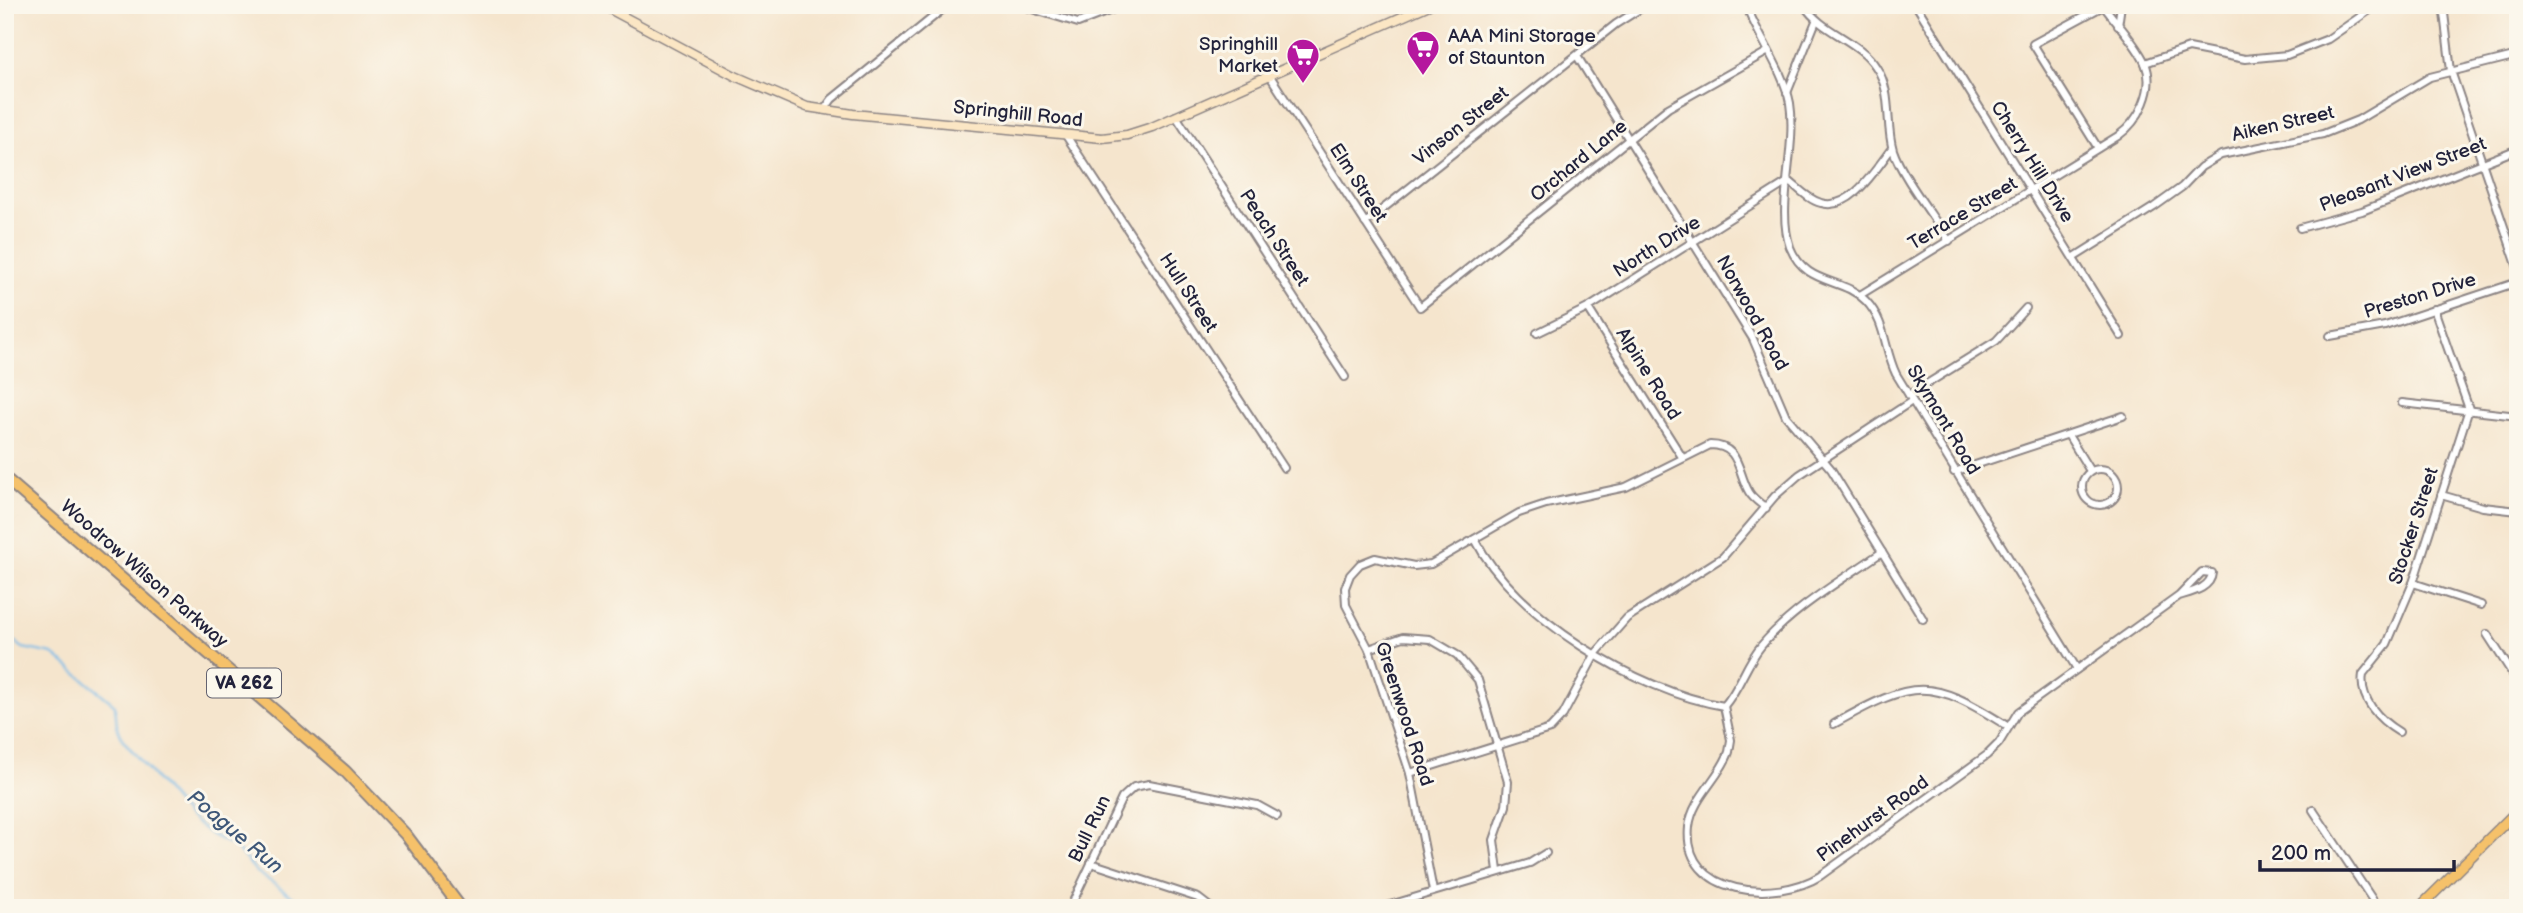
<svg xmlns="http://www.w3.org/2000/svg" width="2523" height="913" font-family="'Balsamiq Sans',sans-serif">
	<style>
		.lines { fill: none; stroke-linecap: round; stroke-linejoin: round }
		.stream { stroke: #71b9e9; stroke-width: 2 }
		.street-casing { stroke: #8c8484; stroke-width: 10 }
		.secondary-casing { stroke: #8c8484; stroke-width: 11 }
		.primary-casing { stroke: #8c8484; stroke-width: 12 }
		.highway-casing { stroke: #8c8484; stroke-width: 14 }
		.street { stroke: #fff; stroke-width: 6 }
		.secondary { stroke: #fbe6c4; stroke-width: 8 }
		.primary { stroke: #f5c16b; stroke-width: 9 }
		.highway { stroke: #f5c16b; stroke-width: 10 }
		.labels { text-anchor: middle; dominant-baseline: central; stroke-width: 6; stroke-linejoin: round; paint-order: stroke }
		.shield { fill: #fbf7ec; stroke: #636270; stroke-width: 2 }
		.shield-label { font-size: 18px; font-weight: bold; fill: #22223b }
		.poi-label { font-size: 19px; fill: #22223b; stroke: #fbf7ec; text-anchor: start }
		.street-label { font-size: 19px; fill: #22223b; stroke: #fbf7ec }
		.water-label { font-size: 21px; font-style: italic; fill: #3e5778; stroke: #fbf7ec }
	</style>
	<rect width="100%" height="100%" fill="#fbf7ec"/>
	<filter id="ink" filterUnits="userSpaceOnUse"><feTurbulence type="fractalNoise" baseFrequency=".0143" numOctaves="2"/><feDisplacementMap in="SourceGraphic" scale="14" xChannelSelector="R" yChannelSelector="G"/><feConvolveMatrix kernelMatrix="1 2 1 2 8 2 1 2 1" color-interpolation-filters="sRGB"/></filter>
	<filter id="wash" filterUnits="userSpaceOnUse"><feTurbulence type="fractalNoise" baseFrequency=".00686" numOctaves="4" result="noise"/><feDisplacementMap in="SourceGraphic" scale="28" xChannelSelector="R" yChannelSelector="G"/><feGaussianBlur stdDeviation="1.57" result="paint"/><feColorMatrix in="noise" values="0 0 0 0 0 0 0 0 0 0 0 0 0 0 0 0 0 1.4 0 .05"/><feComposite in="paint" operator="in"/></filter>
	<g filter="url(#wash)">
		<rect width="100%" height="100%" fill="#f5e5cd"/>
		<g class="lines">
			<polyline class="stream" points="5,634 23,648 53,654 115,705 117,726 123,740 188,817 212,835 235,847 257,872 309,908"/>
		</g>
	</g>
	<g filter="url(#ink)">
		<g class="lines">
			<defs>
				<g id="street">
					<polyline points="1019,5 1078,23 1124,5"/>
					<path d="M1746,5C1758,36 1784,72 1790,103C1797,148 1776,208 1790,247C1806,287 1842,276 1866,301C1886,322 1884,349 1896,374L2077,669"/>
					<path d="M1804,5C1822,33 1859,40 1876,67C1893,92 1885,123 1893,150C1901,175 1934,217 1949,241"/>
					<polyline points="1916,5 2121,336"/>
					<polyline points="2443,5 2451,71 2518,268"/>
					<polyline points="2118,26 2121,5"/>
					<polyline points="1577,56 1753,339 1786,416 1831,469 1923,619"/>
					<polyline points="2145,63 2189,48 2245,59 2287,55 2328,39 2377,5"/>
					<polyline points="1270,76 1420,307 1668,108 1767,52"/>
					<polyline points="1787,93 1816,21"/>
					<polyline points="824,110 832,99 948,5"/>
					<polyline points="1176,116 1345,377"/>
					<polyline points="1065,134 1284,468"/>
					<polyline points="2098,148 2033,44 2103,6"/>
					<polyline points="1365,223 1616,24 1646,5"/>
					<polyline points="2300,228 2362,211 2518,149"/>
					<polyline points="2073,258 2154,207 2182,187 2201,167 2221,155 2323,134 2358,120 2430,77 2518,55"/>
					<path d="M1860,295L2118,136C2139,121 2156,89 2145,63C2136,43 2116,23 2103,5"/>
					<polyline points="1588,308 1682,457"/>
					<path d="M1537,333L1588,308L1789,181C1799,189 1809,200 1821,203C1851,212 1877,167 1892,148"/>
					<polyline points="2330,336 2385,326 2518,282"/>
					<polyline points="1909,395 1996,341 2026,308"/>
					<polyline points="2402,403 2518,416"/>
					<polyline points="2068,435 2090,471"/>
					<circle cx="2100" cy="487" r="18"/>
					<polyline points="1954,472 2123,416"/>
					<polyline points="2441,495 2483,507 2518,511"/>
					<path d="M1475,539C1514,617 1638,692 1724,706"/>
					<polyline points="2413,583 2481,605"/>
					<polyline points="2487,634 2518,682"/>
					<polyline points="1369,649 1403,637 1430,639 1457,655 1478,680 1508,782 1506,806 1494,840 1498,871"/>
					<path d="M1724,706L1731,740L1729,752C1720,778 1692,798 1689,827C1682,897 1777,903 1820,876L1987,755L1999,743L2018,712L2179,596L2202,572L2212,573C2211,588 2192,592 2179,596"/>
					<path d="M1724,706C1740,688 1746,664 1761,646C1793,608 1842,580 1882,552"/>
					<path d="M1834,724C1914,679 1930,677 2007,726"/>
					<path d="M2399,732C2379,720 2359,699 2363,674L2387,644L2413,583L2469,409L2434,309"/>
					<polyline points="1410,773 1550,729 1563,715 1596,653 1627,618 1723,557 1775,496 1799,475 1912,401"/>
					<polyline points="2313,810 2378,908"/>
					<polyline points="1091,863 1198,898 1211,908"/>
					<path d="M1433,891L1410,773L1369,649L1346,605L1345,588L1350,575L1360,564L1375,558L1414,566L1431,564L1519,513L1546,504L1626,487L1710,445C1741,445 1737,472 1749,492C1753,499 1760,503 1766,508"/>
					<polyline points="1070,908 1122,798 1134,787 1149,784 1257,805 1277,816"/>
					<polyline points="1380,908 1530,863 1546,853"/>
				</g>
				<polyline id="secondary" points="602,5 735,76 807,107 853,114 1102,138 1127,135 1152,127 1429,5"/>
				<polyline id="primary" points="2419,908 2518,810"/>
				<polyline id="highway" points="5,478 345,771 406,835 461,908"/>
			</defs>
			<use href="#street" class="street-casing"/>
			<use href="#secondary" class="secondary-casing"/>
			<use href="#primary" class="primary-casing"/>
			<use href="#highway" class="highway-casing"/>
			<use href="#street" class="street"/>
			<use href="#secondary" class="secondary"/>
			<use href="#primary" class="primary"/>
			<use href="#highway" class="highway"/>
		</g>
	</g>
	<defs>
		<symbol id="supermarket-pin" viewBox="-11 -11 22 30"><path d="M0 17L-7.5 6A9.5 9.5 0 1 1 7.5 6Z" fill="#b5179e" stroke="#fbf7ec"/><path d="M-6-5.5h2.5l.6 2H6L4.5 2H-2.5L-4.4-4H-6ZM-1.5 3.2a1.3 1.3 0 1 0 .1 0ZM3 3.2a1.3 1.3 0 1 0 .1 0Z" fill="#fff"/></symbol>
	</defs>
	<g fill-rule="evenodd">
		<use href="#supermarket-pin" x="1404" y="28" width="38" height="52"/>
		<use href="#supermarket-pin" x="1284" y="36" width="38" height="52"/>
	</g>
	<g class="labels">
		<rect class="shield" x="207" y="668.5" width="74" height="29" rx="5"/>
		<g class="shield-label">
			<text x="244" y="683">VA 262</text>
		</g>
		<g class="poi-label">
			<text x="1448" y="36">AAA Mini Storage<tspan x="1448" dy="22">of Staunton</tspan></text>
			<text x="1278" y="44" text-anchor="end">Springhill<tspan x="1278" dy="22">Market</tspan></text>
		</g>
		<g class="street-label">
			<text transform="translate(1018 114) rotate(6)">Springhill Road</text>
			<text transform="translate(2283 124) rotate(-13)">Aiken Street</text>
			<text transform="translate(1461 126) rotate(-38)">Vinson Street</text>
			<text transform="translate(1579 161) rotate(-39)">Orchard Lane</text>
			<text transform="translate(2032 162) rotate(58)">Cherry Hill Drive</text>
			<text transform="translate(2403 175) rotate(-21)">Pleasant View Street</text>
			<text transform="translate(1358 183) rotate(57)">Elm Street</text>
			<text transform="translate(1963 214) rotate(-31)">Terrace Street</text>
			<text transform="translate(1274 238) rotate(57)">Peach Street</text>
			<text transform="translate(1657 247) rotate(-32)">North Drive</text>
			<text transform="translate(1188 293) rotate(57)">Hull Street</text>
			<text transform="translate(2420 296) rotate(-17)">Preston Drive</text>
			<text transform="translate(1752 313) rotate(61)">Norwood Road</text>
			<text transform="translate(1648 374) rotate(58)">Alpine Road</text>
			<text transform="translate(1943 420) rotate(59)">Skymont Road</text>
			<text transform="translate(2414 526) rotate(-72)">Stocker Street</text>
			<text transform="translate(144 574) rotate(41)">Woodrow Wilson Parkway</text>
			<text transform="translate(1404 714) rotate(72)">Greenwood Road</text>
			<text transform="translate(1873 819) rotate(-36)">Pinehurst Road</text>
			<text transform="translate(1090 829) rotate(-64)">Bull Run</text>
		</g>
		<g class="water-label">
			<text transform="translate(235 832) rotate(40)">Poague Run</text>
		</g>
	</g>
	<rect width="2523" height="913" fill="none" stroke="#fbf7ec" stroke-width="28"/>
	<path d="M2260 860v10h194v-10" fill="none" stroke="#22223b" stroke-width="3.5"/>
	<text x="2271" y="860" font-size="21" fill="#22223b" stroke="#fbf7ec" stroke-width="5" paint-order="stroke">200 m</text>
</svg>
